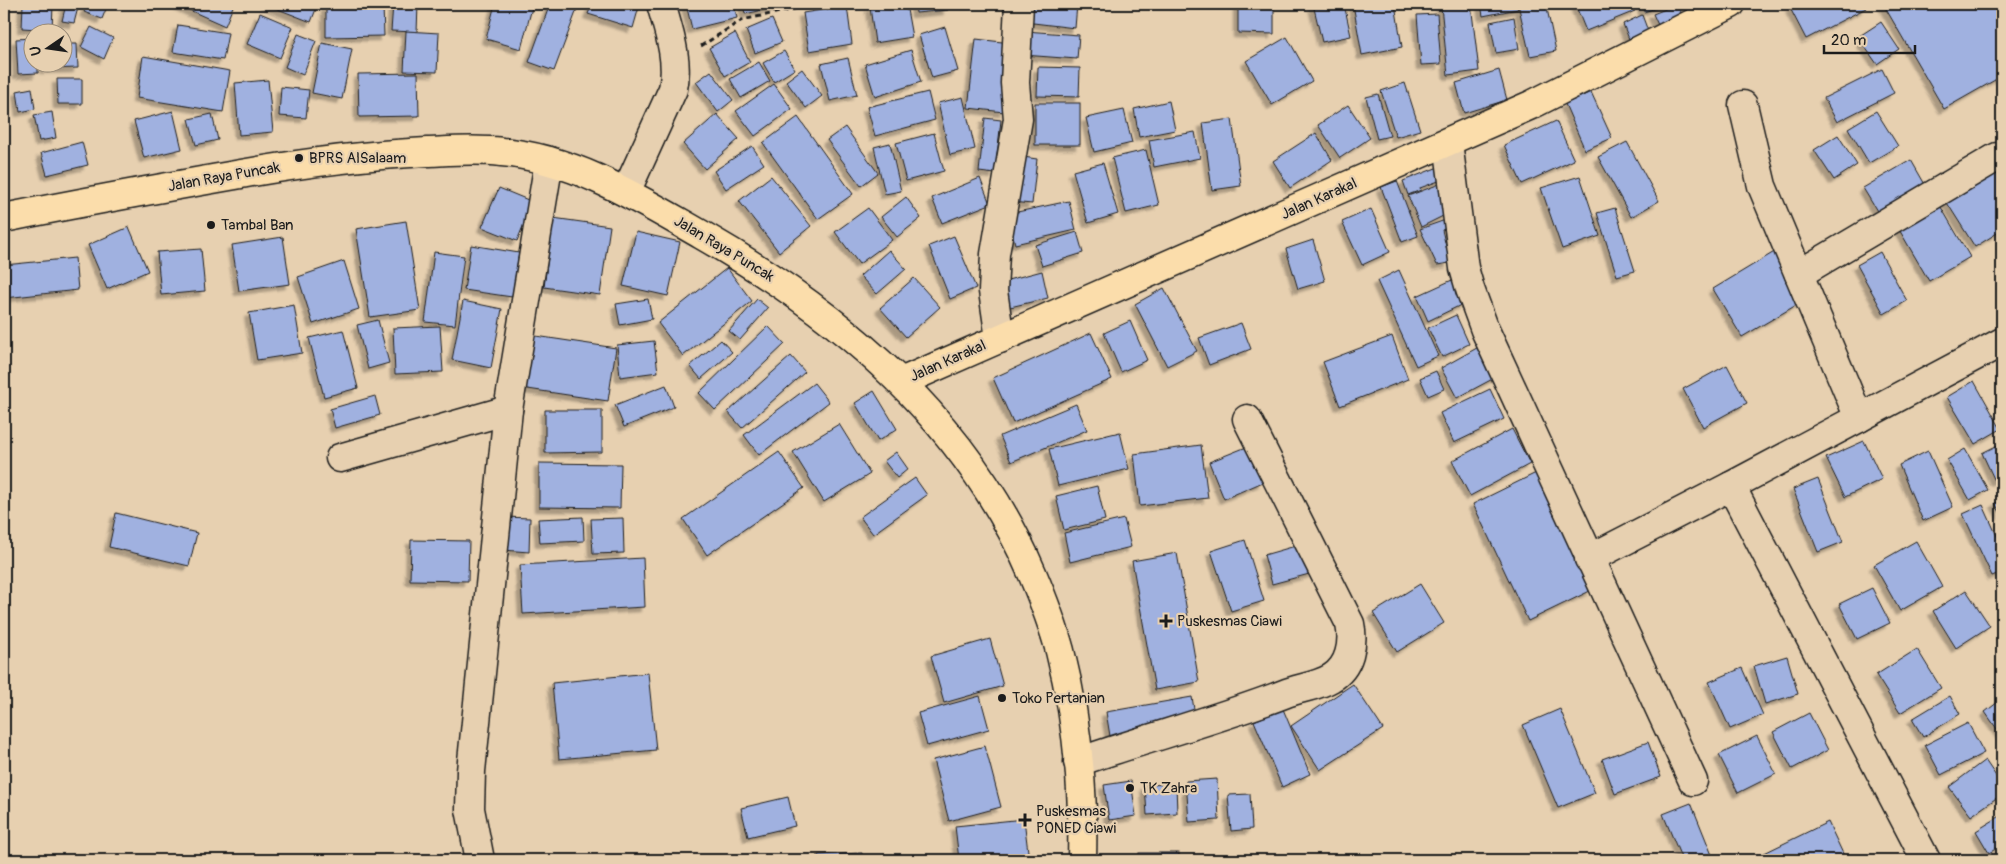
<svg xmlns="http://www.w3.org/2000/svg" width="2006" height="864" font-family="Pangolin,sans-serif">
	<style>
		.building { fill: #a0b1e0; stroke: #1c1c1c; filter: url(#shadow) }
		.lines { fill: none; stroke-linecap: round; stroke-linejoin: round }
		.minor-casing { stroke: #1c1c1c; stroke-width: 31 }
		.major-casing { stroke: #1c1c1c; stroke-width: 31 }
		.highway-casing { stroke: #1c1c1c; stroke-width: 31 }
		.path { stroke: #1c1c1c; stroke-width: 3; stroke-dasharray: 5 4; stroke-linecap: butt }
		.minor { stroke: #e7d0b0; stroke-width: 28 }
		.major { stroke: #fbddab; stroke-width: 28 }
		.highway { stroke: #fbddab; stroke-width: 28 }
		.poi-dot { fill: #1c1c1c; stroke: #e7d0b0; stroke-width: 2 }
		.labels { text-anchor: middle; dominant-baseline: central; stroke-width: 4.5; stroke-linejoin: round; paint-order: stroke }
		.poi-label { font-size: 15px; fill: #1c1c1c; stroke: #e7d0b0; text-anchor: start }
		.street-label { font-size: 15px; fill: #1c1c1c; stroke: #e7d0b0 }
	</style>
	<defs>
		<filter id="shadow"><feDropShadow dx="-4.5" dy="4.5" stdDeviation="1" flood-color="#0004"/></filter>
	</defs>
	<rect width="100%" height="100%" fill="#e7d0b0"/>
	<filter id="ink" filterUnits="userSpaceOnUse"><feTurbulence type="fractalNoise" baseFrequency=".02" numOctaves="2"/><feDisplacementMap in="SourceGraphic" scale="10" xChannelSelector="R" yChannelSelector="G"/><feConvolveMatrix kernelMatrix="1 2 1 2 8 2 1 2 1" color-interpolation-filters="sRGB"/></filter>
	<g filter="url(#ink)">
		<g class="building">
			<polygon points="23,4 53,4 52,30 22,28"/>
			<polygon points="66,4 79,4 74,23 62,21"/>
			<polygon points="88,4 108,4 102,19 84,12"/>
			<polygon points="176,4 234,4 225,26"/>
			<polygon points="265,4 318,4 311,22"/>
			<polygon points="393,4 418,4 417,32 391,31"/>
			<polygon points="495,4 533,4 521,49 486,39"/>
			<polygon points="550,4 579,4 554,71 529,62"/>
			<polygon points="592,4 630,4 639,7 633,28 588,14"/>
			<polygon points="686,4 734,4 737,18 692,29"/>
			<polygon points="743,4 790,4 745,14"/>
			<polygon points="895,4 906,4 912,37 875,43 870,7"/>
			<polygon points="915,4 947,4 948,10 916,13"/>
			<polygon points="1027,4 1077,4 1075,28 1025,22"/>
			<polygon points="1238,4 1274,4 1274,34 1238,33"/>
			<polygon points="1313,4 1344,4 1351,36 1322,42"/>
			<polygon points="1353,4 1395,4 1402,47 1362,55"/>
			<polygon points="1471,4 1479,71 1448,75 1441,6"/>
			<polygon points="1481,4 1517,4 1518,9 1483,16"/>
			<polygon points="1518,4 1546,4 1556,51 1530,56"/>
			<polygon points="1575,4 1632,4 1635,11 1586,31"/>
			<polygon points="1641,4 1668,4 1644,12"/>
			<polygon points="1678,4 1682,15 1658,25 1653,14"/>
			<polygon points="1798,4 1864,4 1866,8 1806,39 1790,8"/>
			<polygon points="1883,4 2002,4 2002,76 1944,109"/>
			<polygon points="383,6 384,36 326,37 326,7"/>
			<polygon points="847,6 852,44 809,51 803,13"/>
			<polygon points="260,13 293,27 280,58 247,44"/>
			<polygon points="1437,14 1441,64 1421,65 1417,15"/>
			<polygon points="1642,15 1648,31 1629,39 1623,24"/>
			<polygon points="1514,17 1519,49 1496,53 1490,22"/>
			<polygon points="772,19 782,42 755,53 746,30"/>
			<polygon points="1881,22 1899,49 1877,64 1858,37"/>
			<polygon points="178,25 228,33 223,60 173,52"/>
			<polygon points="91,27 113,38 104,59 81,47"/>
			<polygon points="945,27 958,71 932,78 919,35"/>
			<polygon points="406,31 439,33 437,72 404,71"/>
			<polygon points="1025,31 1079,35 1077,59 1023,55"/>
			<polygon points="735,33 750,62 725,76 709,48"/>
			<polygon points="298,34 316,41 303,75 285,67"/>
			<polygon points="1287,37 1312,81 1272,105 1246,61"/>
			<polygon points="32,38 32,62 38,62 38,73 18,74 16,39"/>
			<polygon points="976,39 1011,43 1004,112 968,108"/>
			<polygon points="322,43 352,49 342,99 312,93"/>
			<polygon points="62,44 77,44 78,68 44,69 44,62 62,62"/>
			<polygon points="911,50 921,82 875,97 865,64"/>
			<polygon points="784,51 795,69 774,82 763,63"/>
			<polygon points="143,56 230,71 223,112 137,98"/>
			<polygon points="848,58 857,95 830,101 821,64"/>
			<polygon points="759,62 770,81 741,98 730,79"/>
			<polygon points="1038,67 1080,68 1079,97 1037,96"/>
			<polygon points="802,69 822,96 806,108 786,81"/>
			<polygon points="1882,69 1894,93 1837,122 1824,98"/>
			<polygon points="1499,70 1507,100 1464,113 1456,83"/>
			<polygon points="711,71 733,100 718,112 696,82"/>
			<polygon points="418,73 419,116 359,117 358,74"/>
			<polygon points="57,79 82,79 82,104 58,104"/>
			<polygon points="268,80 273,132 239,135 235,83"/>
			<polygon points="1405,83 1420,130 1396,137 1381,91"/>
			<polygon points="774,84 792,109 755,136 736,111"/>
			<polygon points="281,87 309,90 306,118 279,116"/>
			<polygon points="32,88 35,109 20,112 17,91"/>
			<polygon points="928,92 935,120 875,136 867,107"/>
			<polygon points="1591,92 1612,138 1585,150 1565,104"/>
			<polygon points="1378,94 1390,136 1377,139 1366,97"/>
			<polygon points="963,97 975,149 950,155 938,103"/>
			<polygon points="1169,101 1175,130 1139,137 1134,109"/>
			<rect x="1035" y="103" width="45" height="42"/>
			<polygon points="1348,105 1370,138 1340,158 1318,125"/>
			<polygon points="1124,110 1132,143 1094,152 1086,118"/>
			<polygon points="173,111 182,149 144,158 134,121"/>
			<polygon points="1876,111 1898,146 1869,163 1848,128"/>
			<polygon points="52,112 56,138 39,141 34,115"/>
			<polygon points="212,114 218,140 196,145 189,119"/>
			<polygon points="717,114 739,139 705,169 683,144"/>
			<polygon points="798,117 853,194 818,219 763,143"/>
			<polygon points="985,118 1001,120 995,174 979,172"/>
			<polygon points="1232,119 1241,186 1212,190 1203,123"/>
			<polygon points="1556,121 1574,160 1522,184 1504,145"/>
			<polygon points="845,127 878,173 861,186 827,140"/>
			<polygon points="1195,132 1200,158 1154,167 1149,140"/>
			<polygon points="934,133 944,171 906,181 896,143"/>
			<polygon points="1316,133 1332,160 1290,188 1273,161"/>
			<polygon points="1838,135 1857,165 1834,180 1814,150"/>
			<polygon points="82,142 88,165 47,175 41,153"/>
			<polygon points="1627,142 1659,201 1631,217 1598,157"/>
			<polygon points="890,143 901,191 885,194 874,147"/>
			<polygon points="752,146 764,164 726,189 714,171"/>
			<polygon points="1146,150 1159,205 1126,213 1112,158"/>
			<polygon points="1016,156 1037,159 1032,204 1011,202"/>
			<polygon points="1911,160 1927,188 1880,216 1863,188"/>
			<polygon points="2002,161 2002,230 1975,247 1944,198"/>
			<polygon points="1103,163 1118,214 1088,223 1073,171"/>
			<polygon points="1441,166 1444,179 1420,188 1421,190 1408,195 1403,181"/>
			<polygon points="771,176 811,226 779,252 739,201"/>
			<polygon points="1580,176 1600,236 1562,249 1541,188"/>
			<polygon points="980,178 990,204 942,223 932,198"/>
			<polygon points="1397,181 1418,236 1402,242 1381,187"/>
			<polygon points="1445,182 1447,214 1421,227 1408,196"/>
			<polygon points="499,188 533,202 517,241 482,227"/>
			<polygon points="906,197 921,218 897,237 881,217"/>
			<polygon points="1069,201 1076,230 1015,244 1008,214"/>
			<polygon points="1938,202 1970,257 1929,281 1897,226"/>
			<polygon points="868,208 892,240 859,264 835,232"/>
			<polygon points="1615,208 1635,271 1617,276 1597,213"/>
			<polygon points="1371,209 1390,252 1362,265 1342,222"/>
			<polygon points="553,218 610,226 600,295 544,287"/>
			<polygon points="1448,219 1449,227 1442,230 1450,263 1437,265 1420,229"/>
			<polygon points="406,221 420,310 370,317 356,229"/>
			<polygon points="129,227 148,271 107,289 88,245"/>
			<polygon points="636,232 680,242 668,296 623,286"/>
			<polygon points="1077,232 1083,253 1042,266 1035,245"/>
			<polygon points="954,236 976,288 950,299 929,246"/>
			<polygon points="283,237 290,284 239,291 232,245"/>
			<polygon points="1313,240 1325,281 1298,289 1286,249"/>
			<polygon points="471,245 519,253 512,297 464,290"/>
			<polygon points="201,249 205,291 161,295 157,252"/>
			<polygon points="889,250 906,269 877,294 860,276"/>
			<polygon points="1776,251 1805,300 1742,337 1713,289"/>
			<polygon points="434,252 464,256 455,325 425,322"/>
			<polygon points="1880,252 1907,301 1884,314 1857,265"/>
			<polygon points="75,258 78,290 5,298 4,265"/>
			<polygon points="344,261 359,309 313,324 298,277"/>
			<polygon points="727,268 752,301 683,356 658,323"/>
			<polygon points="1399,270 1438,356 1416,366 1377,281"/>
			<polygon points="1042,271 1048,298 1006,308 1000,282"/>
			<polygon points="914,278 940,307 906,337 880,308"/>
			<polygon points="1452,280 1463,304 1428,321 1417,296"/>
			<polygon points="1164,288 1197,351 1167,366 1135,304"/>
			<polygon points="648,299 652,319 620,325 616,304"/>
			<polygon points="757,299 768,308 740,340 729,331"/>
			<polygon points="463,301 502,309 491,368 452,360"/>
			<polygon points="294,305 302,353 257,360 249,313"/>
			<polygon points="1456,315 1469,344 1442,357 1428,328"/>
			<polygon points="378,320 389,363 368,369 357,325"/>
			<polygon points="1130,321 1147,360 1121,372 1104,333"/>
			<polygon points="1241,323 1251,349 1209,365 1199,338"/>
			<polygon points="440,326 443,372 395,374 393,328"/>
			<polygon points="768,326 785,344 715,410 699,393"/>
			<polygon points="343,330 358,388 324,397 309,338"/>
			<polygon points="1091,333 1112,379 1013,423 993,378"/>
			<polygon points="529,335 616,348 608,401 521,388"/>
			<polygon points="1392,336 1408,379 1340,406 1323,362"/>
			<polygon points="721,340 732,352 701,379 690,366"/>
			<polygon points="654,341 658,372 620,377 617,345"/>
			<polygon points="1484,344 1500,375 1457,398 1441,368"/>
			<polygon points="791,356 805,372 742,428 728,412"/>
			<polygon points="1727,365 1747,403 1703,427 1683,389"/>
			<polygon points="1436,371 1444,389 1428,396 1420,378"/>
			<polygon points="1974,381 2001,429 1975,444 1947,397"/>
			<polygon points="814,383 829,402 759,455 744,435"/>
			<polygon points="666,385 674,407 624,427 615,405"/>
			<polygon points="1490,389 1504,419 1454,443 1440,413"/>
			<polygon points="874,391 897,429 878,441 855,403"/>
			<polygon points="375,396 380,415 335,428 330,409"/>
			<polygon points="1076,404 1087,430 1011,462 1000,436"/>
			<polygon points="545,410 602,410 602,452 545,453"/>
			<polygon points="839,424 870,474 824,502 793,452"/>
			<polygon points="1512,429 1530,464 1470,496 1452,461"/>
			<polygon points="1120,432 1129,469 1058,486 1049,449"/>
			<polygon points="1864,441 1882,479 1845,497 1826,458"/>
			<polygon points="2002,443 2002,478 1995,481 1982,453"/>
			<polygon points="1201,445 1208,498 1140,506 1134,454"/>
			<polygon points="1249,446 1263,482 1224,499 1209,462"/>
			<polygon points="1965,449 1988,490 1970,500 1947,460"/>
			<polygon points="1928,451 1953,507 1923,521 1899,465"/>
			<polygon points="779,452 804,488 707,555 683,519"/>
			<polygon points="896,452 908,469 897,478 884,461"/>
			<polygon points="539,463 621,464 620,508 539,507"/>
			<polygon points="1536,473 1592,590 1528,621 1473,504"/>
			<polygon points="915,478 927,495 873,534 860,517"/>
			<polygon points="1818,479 1843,542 1818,552 1793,489"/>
			<polygon points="1097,486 1105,520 1064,530 1056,496"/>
			<polygon points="2002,499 2002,516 1995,503"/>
			<polygon points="1983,505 2002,547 2002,572 1992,576 1963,514"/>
			<polygon points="116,513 197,533 189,566 109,547"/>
			<polygon points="505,517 530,518 529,552 503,550"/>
			<polygon points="583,517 584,541 540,543 538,519"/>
			<polygon points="623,518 624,553 593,554 591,519"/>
			<polygon points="1124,519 1131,547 1070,562 1064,533"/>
			<polygon points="411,540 469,541 468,581 410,580"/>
			<polygon points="1245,540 1264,601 1231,611 1211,551"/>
			<polygon points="1916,541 1942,587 1900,611 1874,565"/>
			<polygon points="1306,543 1313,573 1272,584 1264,555"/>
			<polygon points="1177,553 1199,682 1155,690 1132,561"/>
			<polygon points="643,558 645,607 523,614 520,565"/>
			<polygon points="1420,584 1444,623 1397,652 1373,613"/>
			<polygon points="1872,588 1890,623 1857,639 1839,604"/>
			<polygon points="1966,590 1990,626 1956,648 1933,611"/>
			<polygon points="990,639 1003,686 944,703 931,656"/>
			<polygon points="1917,649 1941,688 1900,713 1876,675"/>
			<polygon points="1787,656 1798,694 1765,704 1754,666"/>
			<polygon points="1742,668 1763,715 1730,729 1709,682"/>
			<polygon points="648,673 656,750 559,759 552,683"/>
			<polygon points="1353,684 1383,729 1320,770 1291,726"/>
			<polygon points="980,696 989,729 927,746 918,713"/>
			<polygon points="1950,696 1960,714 1923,737 1912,719"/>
			<polygon points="1192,697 1196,721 1110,736 1106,712"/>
			<polygon points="2002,699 2002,736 1985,712"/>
			<polygon points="1283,709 1310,774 1282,787 1254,721"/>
			<polygon points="1560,709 1595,793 1558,808 1523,725"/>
			<polygon points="1809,713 1828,750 1792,769 1773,732"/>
			<polygon points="1968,723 1984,753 1941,775 1925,745"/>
			<polygon points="1757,736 1776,774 1738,793 1719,755"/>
			<polygon points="1648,742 1661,777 1615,794 1602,759"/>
			<polygon points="985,746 1001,807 949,821 933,760"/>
			<polygon points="1985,760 2002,785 2002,794 1971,816 1949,787"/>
			<polygon points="1217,779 1219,820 1189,822 1186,781"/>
			<polygon points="1131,781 1136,816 1109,820 1104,785"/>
			<polygon points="1176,784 1177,813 1147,815 1145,785"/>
			<polygon points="1250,794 1252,829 1231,831 1228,795"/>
			<polygon points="788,797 795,826 748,837 741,808"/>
			<polygon points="1691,803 1714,860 1682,860 1663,814"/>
			<polygon points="2002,815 2002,845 1989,853 1976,831"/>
			<polygon points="1024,819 1029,860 959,860 955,826"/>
			<polygon points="1828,822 1846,860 1750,860"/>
			<polygon points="862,853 862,860 818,860 818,855"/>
			<rect x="1139" y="853" width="40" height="7"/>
			<polygon points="803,855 804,860 778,860"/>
		</g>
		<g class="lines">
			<defs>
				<g id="minor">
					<polyline points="1743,105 1762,186 1859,418"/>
					<polyline points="1448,142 1464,268 1470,289 1485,330 1693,781"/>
					<path d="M626,192L673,89C679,60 669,32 661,4"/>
					<polyline points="1799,274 1997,157"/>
					<polyline points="1000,339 993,291 995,254 1018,119 1015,83 1019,4"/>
					<polyline points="340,458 508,410"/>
					<polyline points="1731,486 2002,342"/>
					<polyline points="1589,559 1731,486 1926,860"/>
					<path d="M1078,762C1147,738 1217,720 1284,694C1299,688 1318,686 1331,678C1350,667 1354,643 1350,624L1247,419"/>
					<polyline points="480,860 470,809 471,771 508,410 549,161"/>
				</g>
				<polyline id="major" points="901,382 1531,105 1731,4"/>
				<path id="highway" d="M4,218C83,202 161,188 241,174C303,163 364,155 427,152C452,151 477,149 502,152C576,159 639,199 702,235C843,316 967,421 1032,573C1043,599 1053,625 1060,651C1077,719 1084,790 1082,860"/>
			</defs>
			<use href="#minor" class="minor-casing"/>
			<use href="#major" class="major-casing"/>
			<use href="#highway" class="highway-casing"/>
			<polyline class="path" points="701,46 742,20 818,4"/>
			<use href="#minor" class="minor"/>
			<use href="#major" class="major"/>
			<use href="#highway" class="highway"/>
		</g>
	</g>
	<g class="poi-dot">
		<circle cx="299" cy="158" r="5"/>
		<circle cx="211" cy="225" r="5"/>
		<path d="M1163.5 613.5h5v5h5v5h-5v5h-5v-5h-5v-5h5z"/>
		<circle cx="1002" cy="698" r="5"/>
		<circle cx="1130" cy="788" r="5"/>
		<path d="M1022.5 812.5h5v5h5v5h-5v5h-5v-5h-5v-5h5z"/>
	</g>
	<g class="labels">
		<g class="poi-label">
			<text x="309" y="158">BPRS AlSalaam</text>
			<text x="221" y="225">Tambal Ban</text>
			<text x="1177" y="621">Puskesmas Ciawi</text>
			<text x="1012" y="698">Toko Pertanian</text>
			<text x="1140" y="788">TK Zahra</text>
			<text x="1036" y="811">Puskesmas<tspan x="1036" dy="17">PONED Ciawi</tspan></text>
		</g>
		<g class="street-label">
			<text transform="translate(224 177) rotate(-10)">Jalan Raya Puncak</text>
			<text transform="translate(1319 199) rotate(-24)">Jalan Karakal</text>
			<text transform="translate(724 249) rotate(31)">Jalan Raya Puncak</text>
			<text transform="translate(948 361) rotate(-24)">Jalan Karakal</text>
		</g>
	</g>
	<rect width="2006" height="864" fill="none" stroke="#e7d0b0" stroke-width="20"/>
	<rect x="10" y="10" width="1986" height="844" fill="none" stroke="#1c1c1c" stroke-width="2" filter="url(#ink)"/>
	<g transform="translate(48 48) rotate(257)"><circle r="24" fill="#e7d0b0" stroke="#968875"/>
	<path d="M0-4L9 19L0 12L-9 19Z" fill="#1c1c1c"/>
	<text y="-8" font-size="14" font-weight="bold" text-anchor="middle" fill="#1c1c1c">U</text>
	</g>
	<path d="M1824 45v8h91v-8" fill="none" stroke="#1c1c1c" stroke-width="2.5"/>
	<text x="1831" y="45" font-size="15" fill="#1c1c1c" stroke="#e7d0b0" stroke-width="4" paint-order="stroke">20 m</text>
</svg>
